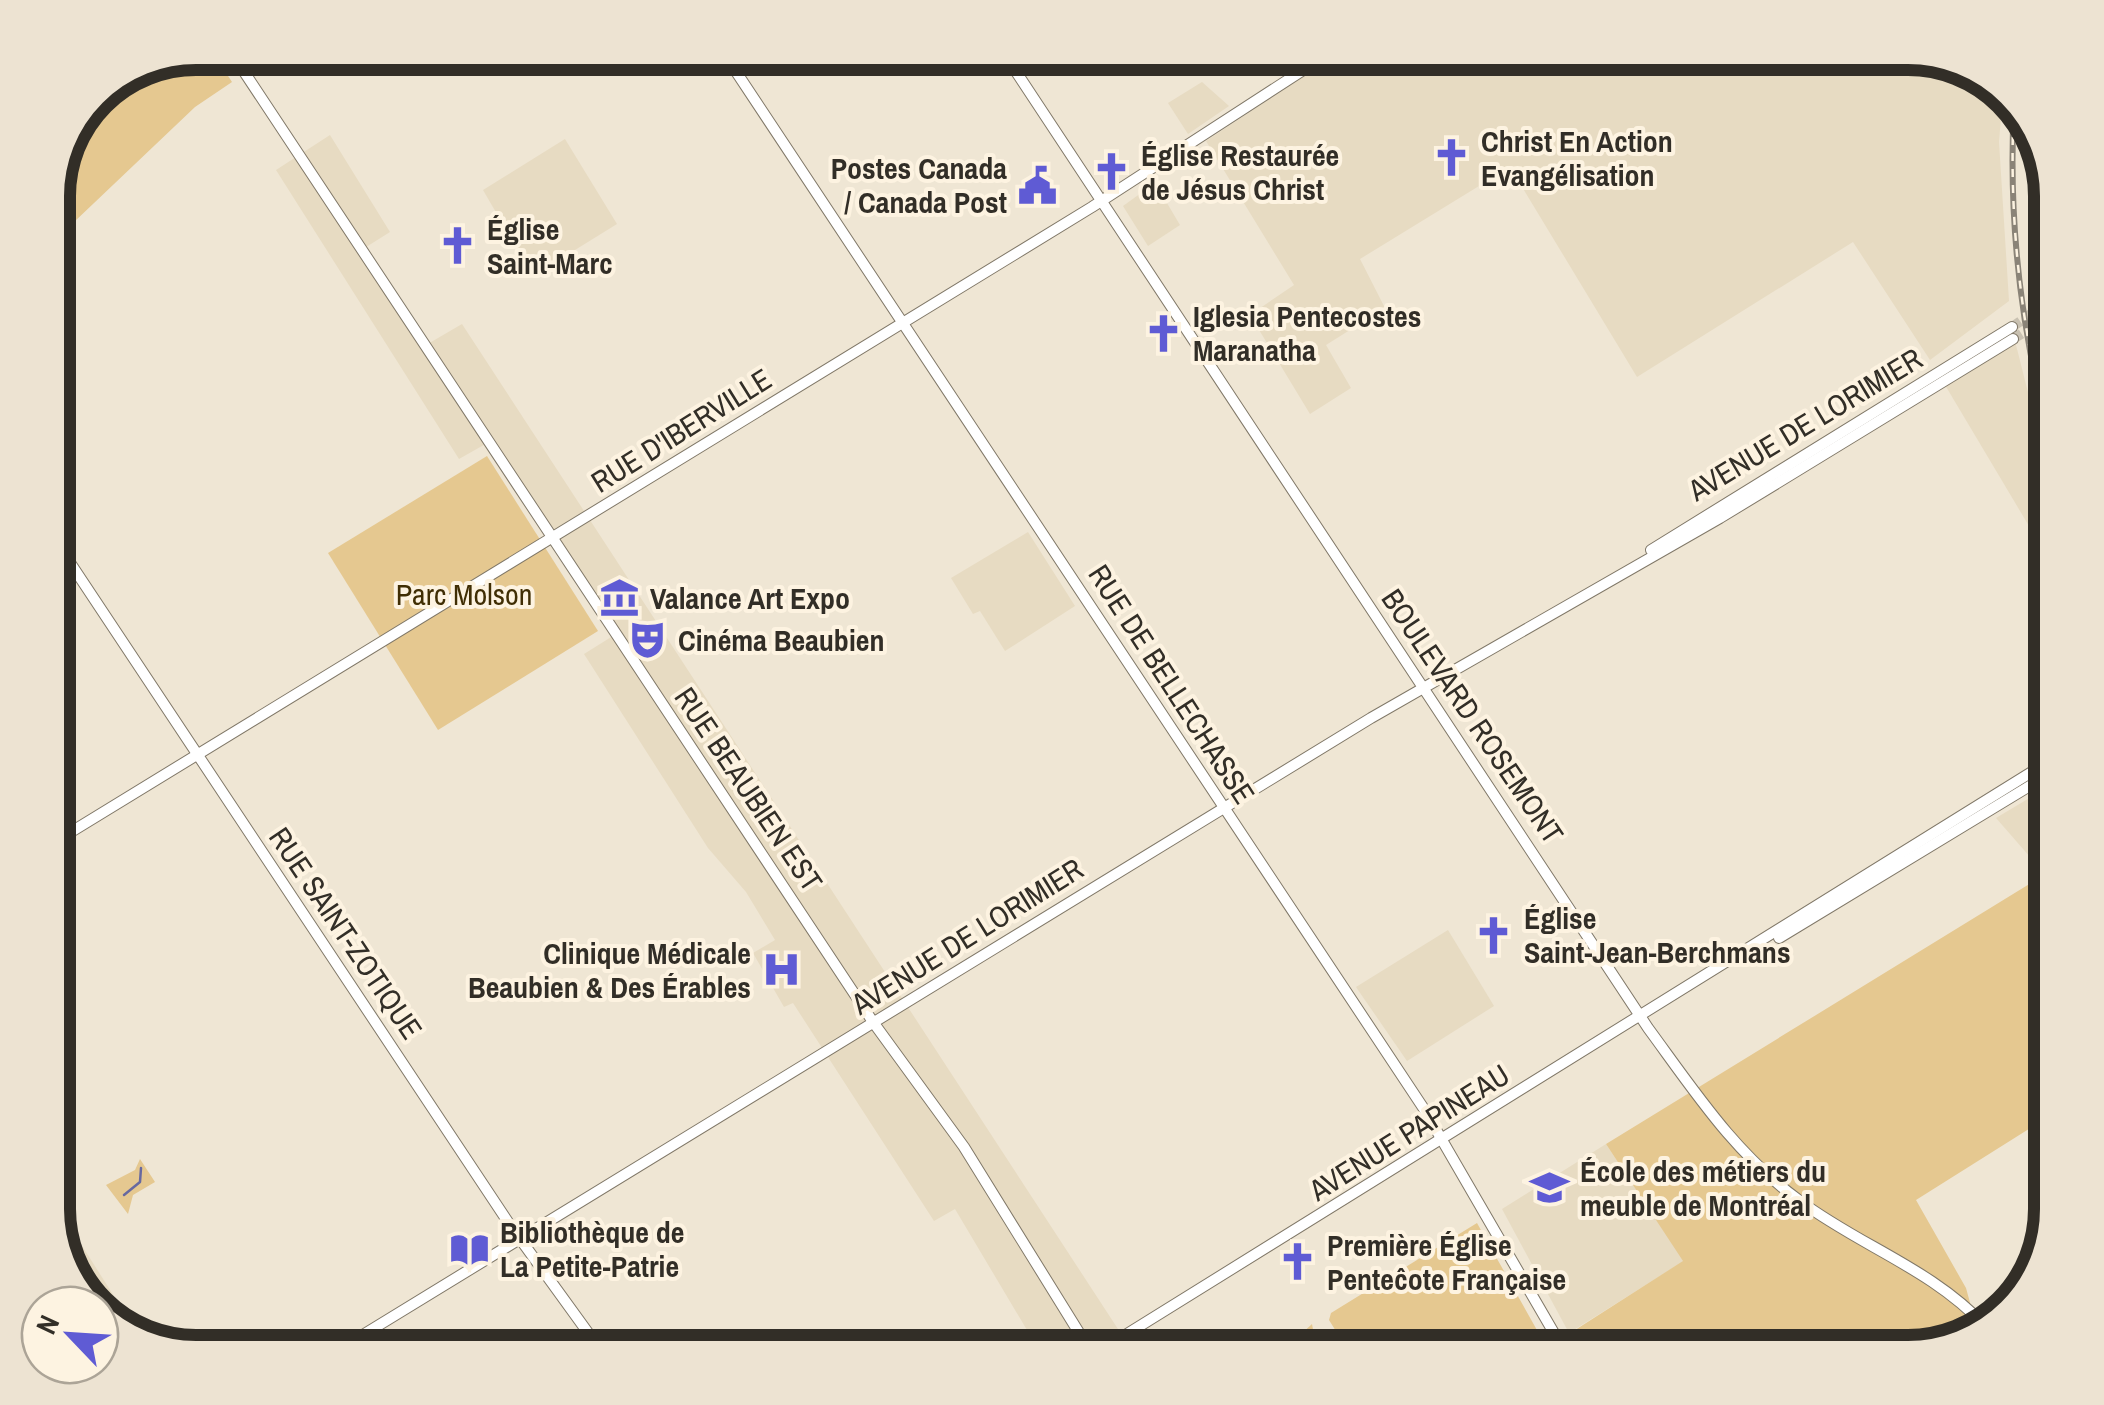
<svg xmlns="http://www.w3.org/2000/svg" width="2104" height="1405" font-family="'Archivo Narrow',sans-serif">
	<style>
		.built { fill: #e7dbc2 }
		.green { fill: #e5c890 }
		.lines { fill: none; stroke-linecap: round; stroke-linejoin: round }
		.stream { stroke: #6769a0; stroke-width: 2.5 }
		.secondary-tunnel { stroke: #c9c1b1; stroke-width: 10; stroke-dasharray: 10 5; stroke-linecap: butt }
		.secondary-casing { stroke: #807868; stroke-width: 12 }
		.secondary { stroke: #fff; stroke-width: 10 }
		.rail-casing { stroke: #8a8377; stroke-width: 6 }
		.rail { stroke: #fdf3e1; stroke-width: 2.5; stroke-dasharray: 8; stroke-linecap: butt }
		.labels { text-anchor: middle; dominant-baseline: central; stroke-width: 8; stroke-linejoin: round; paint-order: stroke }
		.poi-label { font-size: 30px; font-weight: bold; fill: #322e27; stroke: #fdf3e1; text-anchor: start }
		.street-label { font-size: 30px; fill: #322e27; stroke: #fdf3e1 }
		.park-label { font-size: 30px; fill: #402e04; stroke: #fdf3e1 }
		.rim { fill: none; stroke: #322e27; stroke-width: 12 }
	</style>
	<rect width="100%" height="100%" fill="#efe6d4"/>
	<g class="built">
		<polygon points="1339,53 1907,53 1988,77 2003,93 1999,142 2009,301 1930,360 1853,242 1637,377 1510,167 1360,259 1385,308 1326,345 1351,388 1310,414 1250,315 1294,285 1206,141"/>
		<polygon points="1202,82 1229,106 1188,134 1168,103"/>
		<polygon points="2030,122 2047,181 2029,193 2029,138"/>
		<polygon points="330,135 390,232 363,249 426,345 462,324 1133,1352 1040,1352 955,1209 934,1221 793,1003 784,1007 753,953 775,940 746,892 708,848 584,654 616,634 489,442 459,459 276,170"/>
		<polygon points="565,139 617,224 533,276 483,190"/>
		<polygon points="1155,183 1180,225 1148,246 1123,206"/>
		<polygon points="2051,192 2051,293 2044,297 2035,202"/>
		<polygon points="2015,341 2051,483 2051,563 1945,385"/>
		<polygon points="1028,532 1075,606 1005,651 980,611 973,614 951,578"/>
		<polygon points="2051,785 2051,881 1996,818"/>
		<polygon points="1448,930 1494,1006 1407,1061 1356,987"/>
		<polygon points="1606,1144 1684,1261 1569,1333 1502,1209"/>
		<polygon points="53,1200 138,1334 116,1328 100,1305 72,1280 53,1217"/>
	</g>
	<g class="green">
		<polygon points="197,52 213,53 232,82 195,107 53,242 53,188 95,94"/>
		<polygon points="487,456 598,631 438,730 328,553"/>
		<polygon points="2031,883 2051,917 2051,1115 1916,1200 1966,1288 1978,1332 1972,1337 1908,1352 1349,1352 1329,1320 1331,1313 1477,1223 1547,1348 1683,1261 1606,1144"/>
		<polygon points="140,1159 155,1182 133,1195 128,1214 106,1185 135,1170"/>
		<polygon points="1312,1324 1317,1351 1290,1352 1298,1337"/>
	</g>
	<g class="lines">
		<polyline class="stream" points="124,1195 140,1182 141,1168"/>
		<g class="secondary-tunnel">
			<polyline points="2012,327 2041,307"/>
			<polyline points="2013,339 2048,317"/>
		</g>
		<defs>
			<g id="secondary">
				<polyline points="231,52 873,1022 964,1147 1091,1352"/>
				<polyline points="723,52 1424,1109 1565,1352"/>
				<path d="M1003,52L1648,1028C1695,1092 1735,1154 1800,1201C1860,1246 1932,1269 1985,1326"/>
				<polyline points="2041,307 2051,300"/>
				<polyline points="2048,317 2051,315"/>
				<polyline points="53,537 510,1225 602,1352"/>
				<polyline points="1651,550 2012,327"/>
				<polyline points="53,843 1092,207 1331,52"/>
				<polyline points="1779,938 2051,773"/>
				<polyline points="335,1352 1371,718 1720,518 2013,339"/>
				<polyline points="1098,1352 2051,760"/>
			</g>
		</defs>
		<use href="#secondary" class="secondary-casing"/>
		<use href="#secondary" class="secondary"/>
		<defs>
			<path id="rail" d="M2014,105C2008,217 2021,333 2051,442"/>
		</defs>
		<use href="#rail" class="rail-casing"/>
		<use href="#rail" class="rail"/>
	</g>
	<defs>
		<symbol id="church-bare" viewBox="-9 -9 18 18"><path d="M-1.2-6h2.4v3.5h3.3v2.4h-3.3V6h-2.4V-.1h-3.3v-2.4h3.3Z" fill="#5f5bd4" stroke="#fdf3e1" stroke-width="2.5" paint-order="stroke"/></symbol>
		<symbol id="civic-bare" viewBox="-9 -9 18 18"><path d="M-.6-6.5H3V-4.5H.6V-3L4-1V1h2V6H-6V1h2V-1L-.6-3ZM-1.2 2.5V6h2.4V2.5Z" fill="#5f5bd4" stroke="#fdf3e1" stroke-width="2.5" paint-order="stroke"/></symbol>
		<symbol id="museum-bare" viewBox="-9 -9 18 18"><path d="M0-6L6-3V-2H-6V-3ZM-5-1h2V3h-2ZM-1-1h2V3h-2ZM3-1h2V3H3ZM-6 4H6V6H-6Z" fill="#5f5bd4" stroke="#fdf3e1" stroke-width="2.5" paint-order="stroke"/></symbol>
		<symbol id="theatre-bare" viewBox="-9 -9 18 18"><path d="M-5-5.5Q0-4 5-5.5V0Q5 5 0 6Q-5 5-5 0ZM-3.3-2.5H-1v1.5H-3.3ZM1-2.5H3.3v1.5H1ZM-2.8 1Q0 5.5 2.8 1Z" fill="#5f5bd4" stroke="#fdf3e1" stroke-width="2.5" paint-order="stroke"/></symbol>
		<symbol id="hospital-bare" viewBox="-9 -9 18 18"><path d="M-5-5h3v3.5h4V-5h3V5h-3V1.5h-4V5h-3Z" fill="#5f5bd4" stroke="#fdf3e1" stroke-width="2.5" paint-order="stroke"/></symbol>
		<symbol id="university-bare" viewBox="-9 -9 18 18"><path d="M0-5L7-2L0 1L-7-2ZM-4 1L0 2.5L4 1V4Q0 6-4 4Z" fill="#5f5bd4" stroke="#fdf3e1" stroke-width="2.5" paint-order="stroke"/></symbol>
		<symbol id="library-bare" viewBox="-9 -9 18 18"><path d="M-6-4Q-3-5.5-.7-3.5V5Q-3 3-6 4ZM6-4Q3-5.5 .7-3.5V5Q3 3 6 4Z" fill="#5f5bd4" stroke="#fdf3e1" stroke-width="2.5" paint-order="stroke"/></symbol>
	</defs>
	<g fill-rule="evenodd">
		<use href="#church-bare" x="1424" y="130" width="55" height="55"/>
		<use href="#church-bare" x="1084" y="144" width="55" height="55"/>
		<use href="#civic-bare" x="1010" y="158" width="55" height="55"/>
		<use href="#church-bare" x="430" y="218" width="55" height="55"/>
		<use href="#church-bare" x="1136" y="306" width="55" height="55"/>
		<use href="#museum-bare" x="592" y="570" width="55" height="55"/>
		<use href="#theatre-bare" x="620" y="612" width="55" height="55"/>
		<use href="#church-bare" x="1466" y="908" width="55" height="55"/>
		<use href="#hospital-bare" x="754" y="942" width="55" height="55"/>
		<use href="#university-bare" x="1522" y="1160" width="55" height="55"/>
		<use href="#library-bare" x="442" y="1222" width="55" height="55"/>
		<use href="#church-bare" x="1270" y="1234" width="55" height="55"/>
	</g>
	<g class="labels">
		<g class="poi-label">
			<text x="1481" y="141">Christ En Action<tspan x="1481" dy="34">Evangélisation</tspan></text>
			<text x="1141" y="155">Église Restaurée<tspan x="1141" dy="34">de Jésus Christ</tspan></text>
			<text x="1007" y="168" text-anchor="end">Postes Canada<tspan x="1007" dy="34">/ Canada Post</tspan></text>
			<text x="487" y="229">Église<tspan x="487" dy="34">Saint-Marc</tspan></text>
			<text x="1193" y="316">Iglesia Pentecostes<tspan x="1193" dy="34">Maranatha</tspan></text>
			<text x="650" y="598">Valance Art Expo</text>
			<text x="678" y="640">Cinéma Beaubien</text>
			<text x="1524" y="918">Église<tspan x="1524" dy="34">Saint-Jean-Berchmans</tspan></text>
			<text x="751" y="953" text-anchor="end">Clinique Médicale<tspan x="751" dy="34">Beaubien &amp; Des Érables</tspan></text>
			<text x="1580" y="1171">École des métiers du<tspan x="1580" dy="34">meuble de Montréal</tspan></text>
			<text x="500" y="1232">Bibliothèque de<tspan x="500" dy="34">La Petite-Patrie</tspan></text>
			<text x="1327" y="1245">Première Église<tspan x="1327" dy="34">Penteĉote Française</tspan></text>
		</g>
		<g class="street-label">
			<text transform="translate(1805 424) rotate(-31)">AVENUE DE LORIMIER</text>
			<text transform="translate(681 430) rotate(-32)">RUE D'IBERVILLE</text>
			<text transform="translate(1172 684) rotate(57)">RUE DE BELLECHASSE</text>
			<text transform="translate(1473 716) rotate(56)">BOULEVARD ROSEMONT</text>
			<text transform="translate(749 789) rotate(56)">RUE BEAUBIEN EST</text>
			<text transform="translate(346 933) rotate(56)">RUE SAINT-ZOTIQUE</text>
			<text transform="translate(967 936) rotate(-32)">AVENUE DE LORIMIER</text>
			<text transform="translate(1409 1132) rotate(-32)">AVENUE PAPINEAU</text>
		</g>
		<g class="park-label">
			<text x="464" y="594">Parc Molson</text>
		</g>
	</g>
	<path d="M0 0H2104V1405H0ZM196 70H1908A126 126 0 0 1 2034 196V1209A126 126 0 0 1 1908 1335H196A126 126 0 0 1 70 1209V196A126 126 0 0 1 196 70Z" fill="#ede3d2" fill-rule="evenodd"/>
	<path class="rim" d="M196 70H1908A126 126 0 0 1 2034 196V1209A126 126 0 0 1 1908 1335H196A126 126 0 0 1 70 1209V196A126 126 0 0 1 196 70Z"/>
	<g transform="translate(70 1335) rotate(295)"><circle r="48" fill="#fdf3e1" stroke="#aca497" stroke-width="2.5"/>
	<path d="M0-8L18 38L0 25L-18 38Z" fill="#5f5bd4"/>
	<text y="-15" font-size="28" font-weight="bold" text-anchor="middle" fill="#322e27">N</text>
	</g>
</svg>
